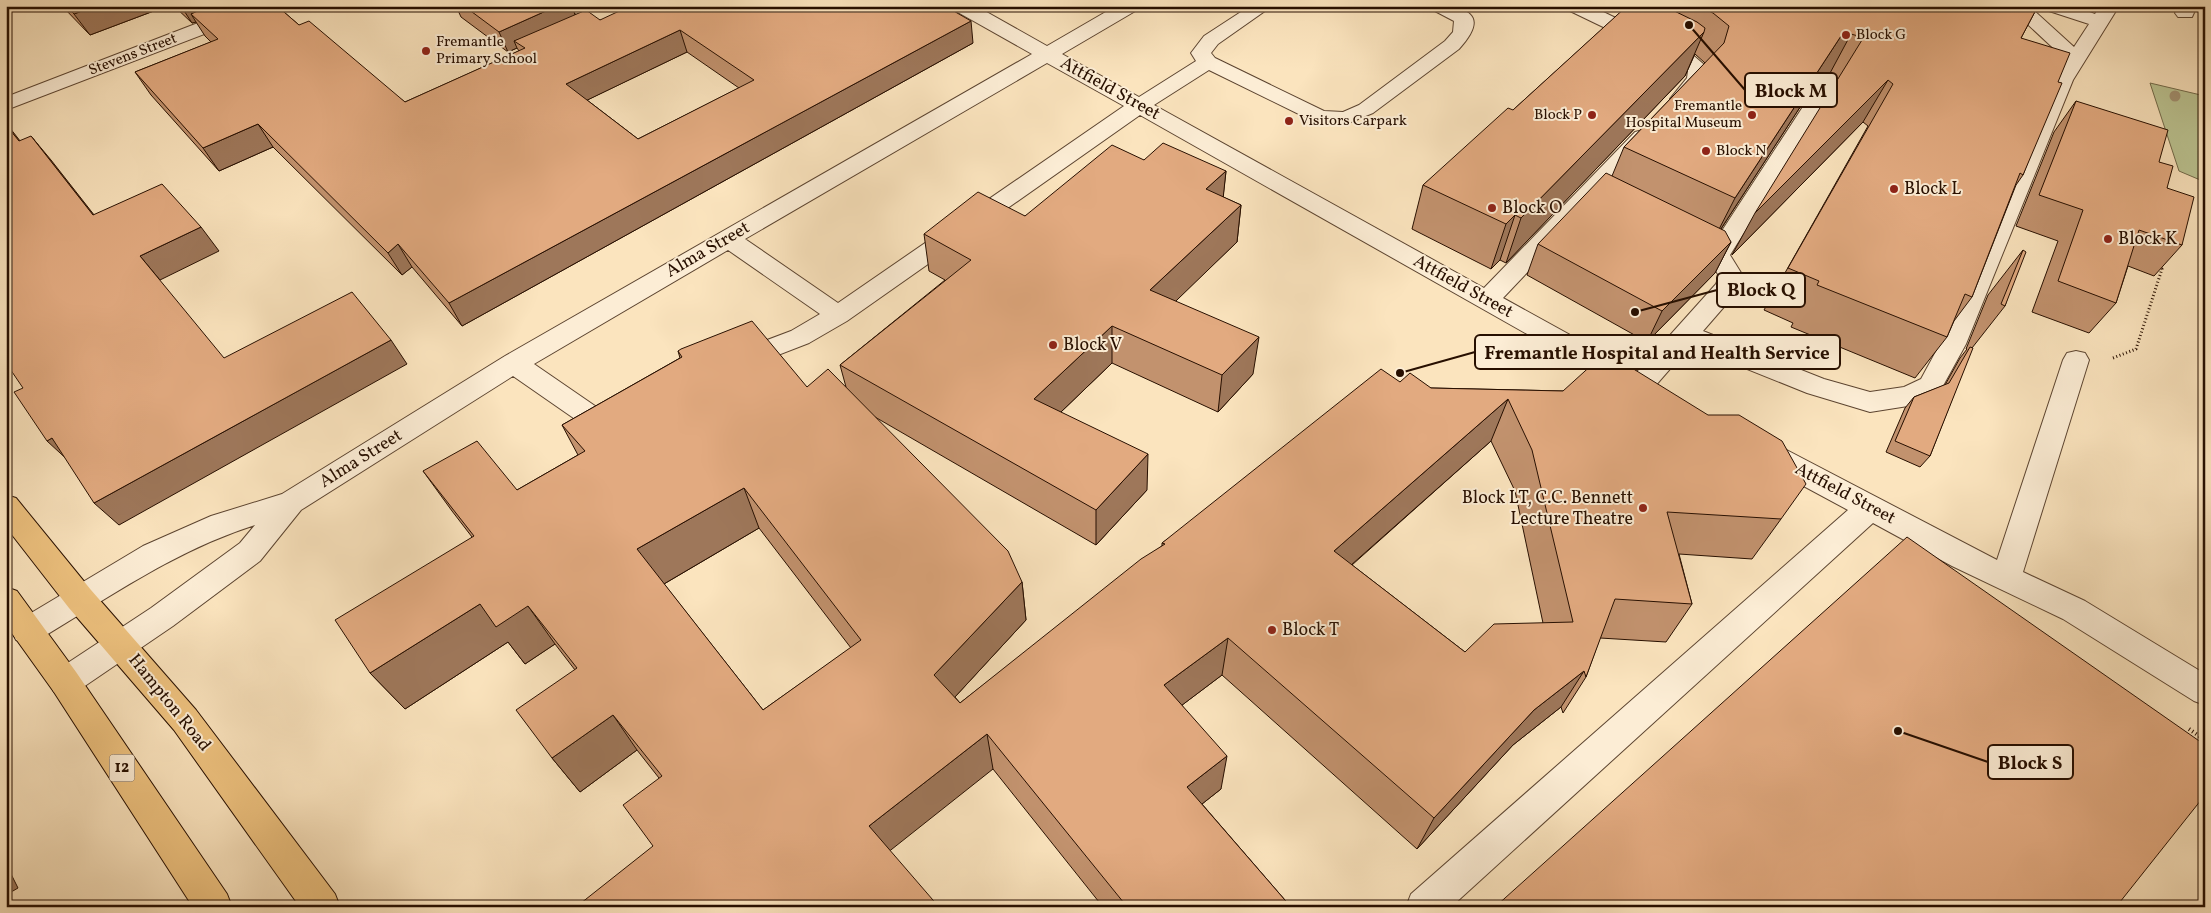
<svg xmlns="http://www.w3.org/2000/svg" width="2211" height="913" font-family="Vollkorn,serif">
	<style>
		.green { fill: #bcc593; stroke: #726a4a }
		.lines { fill: none; stroke-linecap: round; stroke-linejoin: round }
		.minor-casing { stroke: #5c4430; stroke-width: 2 }
		.major-casing { stroke: #270f00; stroke-width: 2 }
		.path-far1 { stroke: #270f00; stroke-width: 3; stroke-dasharray: 1 2.5; stroke-linecap: butt }
		.path { stroke: #270f00; stroke-width: 4; stroke-dasharray: 1 3; stroke-linecap: butt }
		.minor { fill: #fcedd5; fill-rule: evenodd }
		.major { fill: #eec27f; fill-rule: evenodd }
		.tree { fill: #a39272 }
		.wall { fill: #c2926e; stroke: #270f00; fill-rule: evenodd }
		.shaded-wall { fill: #9e775a; stroke: #270f00 }
		.building { fill: #e2aa80; stroke: #270f00; fill-rule: evenodd }
		.poi-dot { fill: #8f2418; stroke: #fcedd5; stroke-width: 2 }
		.labels { text-anchor: middle; dominant-baseline: central; stroke-width: 4; stroke-linejoin: round; paint-order: stroke }
		.far-poi-label { font-size: 15px; fill: #270f00; stroke: #fcedd5; text-anchor: start }
		.far-street-label { font-size: 15px; fill: #270f00; stroke: #fcedd5 }
		.shield { fill: #fcedd5; stroke: #675240; stroke-width: 1 }
		.shield-label { font-size: 16px; font-weight: bold; fill: #270f00 }
		.street-label { font-size: 18px; fill: #270f00; stroke: #fcedd5 }
		.poi-label { font-size: 18px; fill: #270f00; stroke: #fcedd5; text-anchor: start }
		.leader { fill: none; stroke: #270f00; stroke-width: 2 }
		.callout-dot { fill: #270f00; stroke: #fcedd5; stroke-width: 2 }
		.callout { fill: #fcedd5; stroke: #270f00; stroke-width: 2 }
		.callout-label { font-size: 19px; text-anchor: middle; font-weight: bold; fill: #270f00 }
	</style>
	<rect width="100%" height="100%" fill="#fbe4be"/>
	<filter id="stains"><feTurbulence type="fractalNoise" baseFrequency=".004" numOctaves="4"/><feColorMatrix values="0 0 0 0 .2 0 0 0 0 .09 0 0 0 0 .02 0 0 0 .5 -.17"/></filter>
	<radialGradient id="worn" r=".72"><stop offset=".6" stop-color="#630" stop-opacity="0"/><stop offset="1" stop-color="#630" stop-opacity=".3"/></radialGradient>
	<polygon class="green" points="2150,83 2205,96 2205,182 2179,171"/>
	<g class="lines">
		<defs>
			<g id="minor">
				<polygon points="242,6 269,6 267,10 6,110 6,97"/>
				<path d="M952,6H976L1047,46L1116,6H1139L1137,10L1062,54L1139,97L1196,61L1191,53L1204,36L1250,6H1272L1218,44L1211,53L1215,58L1324,111L1343,112L1359,105L1445,41L1453,32L1454,21L1433,10L1431,6C1466,6 1491,14 1459,49L1373,113L1346,124L1313,121L1209,70L1154,105L1484,288L1635,132L1643,130L1651,132L1654,137L1651,142L1503,298L1637,372L1716,284L1719,276L1710,261L1683,247L1679,241L1683,235L1691,233L1714,243L1821,79L1828,77L1835,79L1838,83L1730,255L1743,276L1736,293L1703,331L1824,379L1870,392L1904,387L1921,379L1940,344L2053,80L2066,60L2008,6H2029L2074,47L2089,24L2046,10L2044,6H2073L2095,14L2100,6H2119L2073,80L1966,344L1939,393L1908,406L1870,412L1807,393L1690,346L1649,393L1640,396L1631,393L1628,389L1619,386L1140,115L847,321L809,343L739,370L730,368L726,361L730,354L791,331L820,314L728,250L534,364L598,408L620,403L629,406L633,413L629,420L594,429L585,426L513,376L301,510L260,561L173,626L76,692L65,696L54,692L49,682L54,672L151,608L240,543L255,525C176,550 108,598 38,640L27,644L16,640L12,631L16,622L143,546L211,516L282,494L505,356L1032,54L954,10ZM1047,63L1124,106L838,303L745,239Z"/>
				<path d="M1566,6H1591L1694,56L1709,69C1706,86 1691,108 1673,103L1670,99L1687,78L1688,71L1680,64L1568,10Z"/>
				<polygon points="2178,6 2197,6 2192,17 2178,17 2175,13"/>
				<polygon points="2076,351 2085,353 2089,360 2023,572 2085,601 2205,674 2205,705 2194,701 2063,619 1952,566 1873,523 1451,907 1406,907 1411,894 1848,510 1755,460 1751,452 1755,444 1765,441 1775,444 1997,560 2063,360 2067,353"/>
			</g>
			<g id="major">
				<polygon points="6,495 16,498 91,590 196,710 335,894 340,907 300,907 174,730 69,608 6,527"/>
				<polygon points="6,587 17,591 76,672 227,894 232,907 193,907 54,692 6,625"/>
			</g>
		</defs>
		<use href="#minor" class="minor-casing"/>
		<use href="#major" class="major-casing"/>
		<polyline class="path-far1" points="2113,358 2136,349 2162,269 2158,266"/>
		<polyline class="path" points="2189,729 2205,740"/>
		<use href="#minor" class="minor"/>
		<use href="#major" class="major"/>
	</g>
	<circle class="tree" cx="2175" cy="96" r="5.5"/>
	<g class="wall">
		<polygon points="62,6 167,6 90,35"/>
		<path d="M174,6H277L299,25L405,102L519,51L517,48L508,52L461,17L456,6H572L575,14L600,20L973,43L462,326L412,267L402,275L273,147L219,171L151,95L135,72L211,42L205,36L196,22L192,23ZM687,52L739,88L638,139L587,100Z"/>
		<polygon points="1608,6 2038,6 2021,38 2058,82 2023,175 2016,185 1972,297 1954,321 1947,337 1915,378 1791,327 1793,323 1764,310 1868,126 1863,122 1732,255 1838,80 1836,77 1829,75 1819,78 1721,229 1731,242 1715,273 1647,342 1527,275 1538,244 1612,176 1624,147 1705,63 1695,54 1685,76 1506,263 1500,260 1491,269 1412,229 1423,185 1513,110 1622,11"/>
		<polygon points="2076,101 2159,162 2167,188 2182,245 2154,276 2128,266 2116,303 2089,333 2032,312 2058,241 2016,226 2054,132"/>
		<path d="M1144,160L1226,171L1223,197L1241,205L1237,242L1175,301L1253,374L1218,412L1112,363L1061,412L1147,490L1096,545L875,417L1022,582L1026,620L955,697L960,703L1162,546V543L1400,382L1431,388L1563,391L1781,519L1752,559L1679,554L1692,604L1666,642L1600,638L1586,677L1563,713L1561,707L1513,745L1417,849L1222,675L1182,705L1221,789L1202,804L1291,907H1103L993,769L653,846L659,778L637,750L580,792L552,758L575,670L555,644L525,664L508,642L405,709L370,673L472,537L452,511L423,471L517,490L578,455L562,425L680,358L678,351L807,387H846L840,365L945,280L929,271L924,234L1025,216ZM1491,441L1515,491L1543,623L1465,652L1352,565ZM759,528L851,648L763,710L664,584Z"/>
		<polygon points="2023,250 2005,306 1972,348 1930,456 1920,467 1886,452 1905,408 1914,397 1945,385 1960,358 1967,349 1966,349 1988,295"/>
	</g>
	<g class="shaded-wall">
		<polygon points="95,6 167,6 90,35 74,14"/>
		<polygon points="181,6 236,6 191,14 196,22 192,23"/>
		<polygon points="557,6 572,6 577,21 514,41 517,48 508,52 499,32"/>
		<polygon points="971,21 973,43 462,326 449,303"/>
		<polygon points="680,30 687,52 575,106 566,84"/>
		<polygon points="1704,32 1685,76 1506,263 1521,218"/>
		<polygon points="1851,34 1829,75 1819,78 1713,241 1735,198 1841,36"/>
		<polygon points="1888,80 1863,122 1732,255 1755,213"/>
		<polygon points="6,123 39,165 19,141 6,125"/>
		<polygon points="258,124 273,147 219,171 203,148"/>
		<polygon points="31,136 51,160 113,239 93,215"/>
		<polygon points="1226,171 1222,209 1206,189"/>
		<polygon points="1241,205 1237,242 1148,328 1150,290"/>
		<polygon points="1515,215 1500,260 1491,269 1506,224"/>
		<polygon points="201,227 219,251 160,280 140,256"/>
		<polygon points="1731,242 1715,273 1647,342 1662,311"/>
		<polygon points="398,244 412,267 402,275 388,253"/>
		<polygon points="1112,326 1112,363 1037,435 1034,399"/>
		<polygon points="1259,337 1253,374 1218,412 1222,375"/>
		<polygon points="391,340 407,364 119,525 94,503"/>
		<polygon points="1508,399 1491,441 1324,589 1334,551"/>
		<polygon points="52,438 72,464 47,441"/>
		<polygon points="1148,454 1147,490 1096,545 1096,510"/>
		<polygon points="744,488 759,528 657,588 637,549"/>
		<polygon points="1022,582 1026,620 942,711 934,675"/>
		<polygon points="480,604 528,606 555,644 525,664 508,642 405,709 370,673"/>
		<polygon points="1228,638 1222,675 1161,721 1164,685"/>
		<polygon points="1584,671 1561,707 1513,745 1417,849 1434,818 1534,710"/>
		<polygon points="613,715 637,750 580,792 552,758"/>
		<polygon points="987,734 993,769 882,857 869,826"/>
		<polygon points="1227,756 1221,789 1183,819 1187,787"/>
		<polygon points="6,864 18,888 6,895"/>
	</g>
	<g class="building">
		<polygon points="67,6 95,6 74,14"/>
		<path d="M209,6H277L299,25L309,21L405,102L525,48L514,41L586,10L600,20L630,6H945L971,21L449,303L398,244L388,253L258,124L203,148L135,72L218,39L191,14ZM680,30L754,80L638,139L566,84Z"/>
		<polygon points="464,6 557,6 499,32"/>
		<polygon points="1627,6 1664,6 1697,22 1705,28 1704,32 1521,218 1515,215 1506,224 1423,185 1508,108 1513,110"/>
		<polygon points="1698,6 2038,6 2021,38 2070,53 2058,82 2062,83 2023,175 2020,173 1972,297 1965,294 1947,337 1817,285 1819,281 1788,268 1893,84 1888,80 1755,213 1862,40 1858,36 1851,34 1841,36 1735,198 1624,147 1724,43 1729,26 1713,13"/>
		<polygon points="2076,101 2168,130 2159,162 2173,166 2167,188 2194,197 2182,245 2139,230 2116,303 2058,281 2083,210 2039,195"/>
		<polygon points="6,125 19,141 31,136 93,215 162,184 201,227 140,256 224,358 352,292 391,340 94,503 52,438 47,441 14,392 23,388 6,363"/>
		<polygon points="1163,143 1226,171 1206,189 1241,205 1150,290 1259,337 1222,375 1112,326 1034,399 1148,454 1096,510 840,365 971,260 924,234 978,192 1025,216 1112,145 1144,160"/>
		<polygon points="1606,173 1725,231 1731,242 1662,311 1538,244"/>
		<polygon points="2023,250 2026,252 2005,306 2001,304"/>
		<path d="M752,321L807,387L828,369L1008,551L1022,582L934,675L960,703L1141,559L1165,544L1162,543L1381,369L1400,382L1410,373L1431,388L1563,391L1606,352L1708,415H1739L1782,441L1806,484L1781,519L1667,512L1692,604L1615,599L1586,677L1584,671L1534,710L1434,818L1228,638L1164,685L1227,756L1187,787L1291,907H1119L1124,903L987,734L869,826L939,907H576L653,846L623,805L662,776L613,715L552,758L516,710L577,668L528,606L496,627L480,604L370,673L335,620L474,536L423,471L477,441L517,490L585,451L562,425L682,357L678,351L681,349ZM1508,399L1532,450L1573,622L1494,624L1465,652L1334,551ZM744,488L861,640L763,710L637,549Z"/>
		<polygon points="1970,347 1973,348 1930,456 1895,441 1914,397 1949,383"/>
		<polygon points="1907,537 2205,745 2205,795 2116,907 1495,907"/>
	</g>
	<g class="poi-dot">
		<circle cx="1846" cy="35" r="5"/>
		<circle cx="426" cy="51" r="5"/>
		<circle cx="1592" cy="115" r="5"/>
		<circle cx="1752" cy="115" r="5"/>
		<circle cx="1289" cy="121" r="5"/>
		<circle cx="1706" cy="151" r="5"/>
		<circle cx="1894" cy="189" r="5"/>
		<circle cx="1492" cy="208" r="5"/>
		<circle cx="2108" cy="239" r="5"/>
		<circle cx="1053" cy="345" r="5"/>
		<circle cx="1643" cy="508" r="5"/>
		<circle cx="1272" cy="630" r="5"/>
	</g>
	<g class="labels">
		<g class="far-poi-label">
			<text x="1856" y="35">Block G</text>
			<text x="436" y="42">Fremantle<tspan x="436" dy="17">Primary School</tspan></text>
			<text x="1742" y="106" text-anchor="end">Fremantle<tspan x="1742" dy="17">Hospital Museum</tspan></text>
			<text x="1582" y="115" text-anchor="end">Block P</text>
			<text x="1299" y="121">Visitors Carpark</text>
			<text x="1716" y="151">Block N</text>
		</g>
		<g class="far-street-label">
			<text transform="translate(133 55) rotate(-21)">Stevens Street</text>
		</g>
		<rect class="shield" x="109.5" y="754.5" width="25" height="27" rx="4"/>
		<g class="shield-label">
			<text x="122" y="768">12</text>
		</g>
		<g class="street-label">
			<text transform="translate(1110 89) rotate(29)">Attfield Street</text>
			<text transform="translate(708 250) rotate(-30)">Alma Street</text>
			<text transform="translate(1463 287) rotate(29)">Attfield Street</text>
			<text transform="translate(361 459) rotate(-32)">Alma Street</text>
			<text transform="translate(1845 494) rotate(28)">Attfield Street</text>
			<text transform="translate(169 703) rotate(51)">Hampton Road</text>
		</g>
		<g class="poi-label">
			<text x="1904" y="189">Block L</text>
			<text x="1502" y="208">Block O</text>
			<text x="2118" y="239">Block K</text>
			<text x="1063" y="345">Block V</text>
			<text x="1633" y="498" text-anchor="end">Block LT, C.C. Bennett<tspan x="1633" dy="21">Lecture Theatre</tspan></text>
			<text x="1282" y="630">Block T</text>
		</g>
	</g>
	<path class="leader" d="M1689 25L1745 90M1635 312L1717 290M1400 373L1475 352M1898 731L1988 762"/>
	<g class="callout-dot">
		<circle cx="1689" cy="25" r="5"/>
		<circle cx="1635" cy="312" r="5"/>
		<circle cx="1400" cy="373" r="5"/>
		<circle cx="1898" cy="731" r="5"/>
	</g>
	<g class="callout">
		<rect x="1745" y="73" width="92" height="34" rx="5"/>
		<rect x="1717" y="273" width="88" height="34" rx="5"/>
		<rect x="1475" y="335" width="365" height="34" rx="5"/>
		<rect x="1988" y="745" width="85" height="34" rx="5"/>
	</g>
	<g class="callout-label">
		<text x="1791" y="97">Block M</text>
		<text x="1761" y="296">Block Q</text>
		<text x="1657" y="359">Fremantle Hospital and Health Service</text>
		<text x="2030" y="769">Block S</text>
	</g>
	<rect width="2211" height="913" fill="none" stroke="#fbe4be" stroke-width="25"/>
	<rect x="8" y="8" width="2196" height="898" fill="none" stroke="#270f00" stroke-width="2.5"/>
	<rect x="12" y="12" width="2186" height="888" fill="none" stroke="#270f00"/>
	<rect width="100%" height="100%" filter="url(#stains)"/>
	<rect width="100%" height="100%" fill="url(#worn)"/>
</svg>
